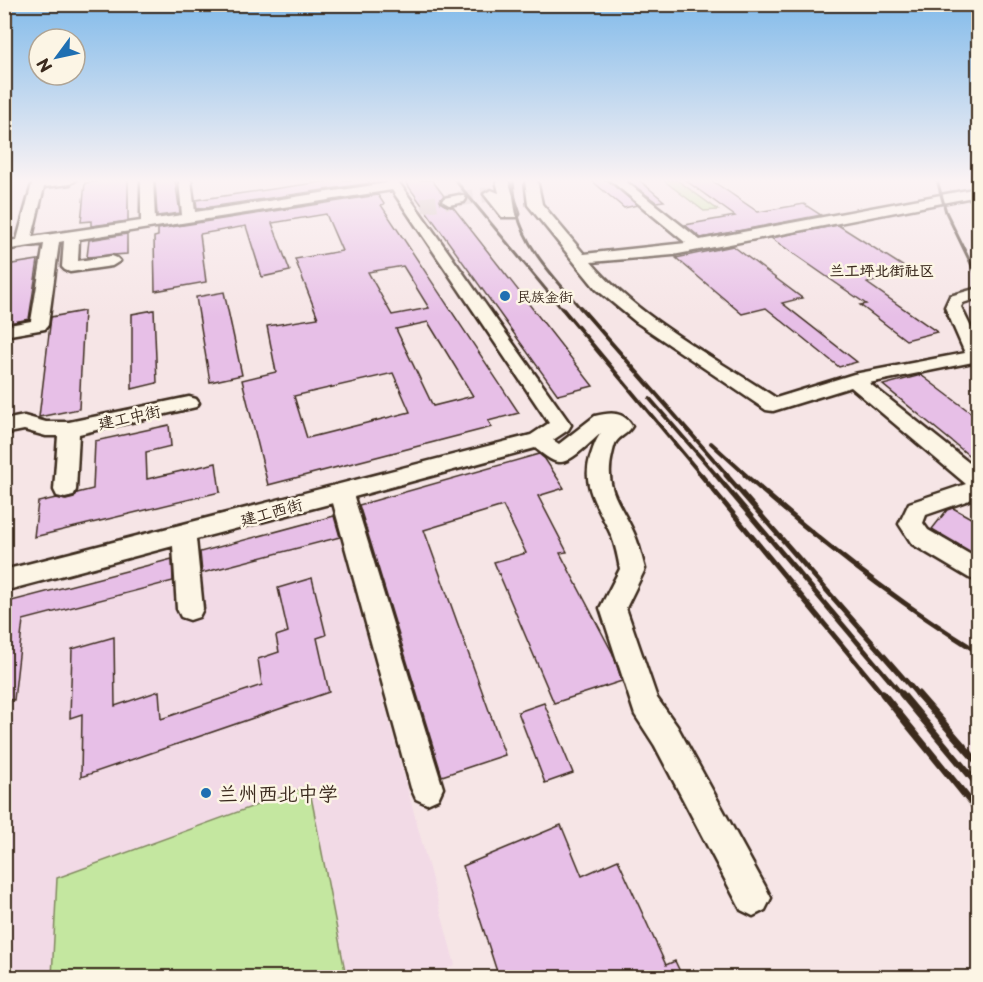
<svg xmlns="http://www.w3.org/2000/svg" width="983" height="982" font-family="'Playpen Sans','LXGW WenKai TC',sans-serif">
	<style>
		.built { fill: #f2dae6 }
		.green { fill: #c4e7a0; stroke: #80885f; stroke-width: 1.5 }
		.building { fill: #e7bfe7; stroke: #3b2a1e; stroke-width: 1.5; fill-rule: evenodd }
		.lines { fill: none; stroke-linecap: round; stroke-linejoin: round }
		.minor-tunnel { stroke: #d1c0be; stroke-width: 15; stroke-dasharray: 15 8; stroke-linecap: butt }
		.minor-casing { stroke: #3b2a1e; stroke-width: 5 }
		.minor { fill: #fcf5e5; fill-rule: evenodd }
		.rail-far3 { stroke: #3b2a1e; stroke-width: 3 }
		.rail-far2 { stroke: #3b2a1e; stroke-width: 4 }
		.rail-far1 { stroke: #3b2a1e; stroke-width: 5 }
		.rail { stroke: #3b2a1e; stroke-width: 7 }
		.poi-dot { fill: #1f6fb2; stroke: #fcf5e5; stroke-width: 2 }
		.labels { text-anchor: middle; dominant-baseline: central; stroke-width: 5; stroke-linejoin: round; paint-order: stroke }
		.far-poi-label { font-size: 14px; fill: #3b2a1e; stroke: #fcf5e5; text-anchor: start }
		.far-neighbourhood-label { font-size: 15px; font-weight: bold; fill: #3b2a1e; stroke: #fcf5e5 }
		.street-label { font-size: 16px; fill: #3b2a1e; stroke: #fcf5e5 }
		.near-poi-label { font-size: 20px; fill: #3b2a1e; stroke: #fcf5e5; text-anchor: start }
	</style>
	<rect width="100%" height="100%" fill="#f6e5e6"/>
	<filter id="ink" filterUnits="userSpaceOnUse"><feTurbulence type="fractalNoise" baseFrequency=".0167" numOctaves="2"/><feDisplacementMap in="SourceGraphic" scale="12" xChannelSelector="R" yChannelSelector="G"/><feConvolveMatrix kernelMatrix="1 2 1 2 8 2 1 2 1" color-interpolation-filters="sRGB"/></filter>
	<g filter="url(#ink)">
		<g class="built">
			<polygon points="5,180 19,180 10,225 5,225"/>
			<polygon points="339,535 455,965 426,978 5,978 5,622"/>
		</g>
		<g class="green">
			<polygon points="663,180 677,180 718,210 704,211"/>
			<polygon points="309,786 346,976 52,977 57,878"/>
		</g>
		<g class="building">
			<polygon points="107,180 128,180 128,221 91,226 91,221 81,222 85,183"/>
			<polygon points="155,180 175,180 180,213 157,216"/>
			<polygon points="335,180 368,180 370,183 197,209 196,200"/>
			<polygon points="404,180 432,180 444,196 440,200 441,203 448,207 453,207 593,386 558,395"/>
			<polygon points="591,180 608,180 637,205 624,208"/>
			<polygon points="627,180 639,180 664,201 656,202"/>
			<polygon points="685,180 711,180 758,212 804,204 821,215 701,238 685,225 735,216"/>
			<path d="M378,195L384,204L381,205L519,413L488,421L492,427L268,485L242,380L276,372L267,326L318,318L295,259L342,251L326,214L272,223L290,271L262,277L246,226L200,234L206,282L155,291L154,237L158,236V229ZM403,266L429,308L392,315L368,272ZM428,322L473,396L433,406L396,329ZM393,373L410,412L307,438L294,396Z"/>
			<polygon points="838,225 912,272 867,283 937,332 906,340 860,305 866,304 771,238"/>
			<polygon points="127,234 127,254 87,257 89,240"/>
			<polygon points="733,246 802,298 782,303 857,362 839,367 766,308 742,314 676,258"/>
			<polygon points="38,260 29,319 4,324 6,265"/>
			<polygon points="224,292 242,375 210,382 196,297"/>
			<polygon points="154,310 157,383 132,389 132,314"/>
			<polygon points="84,311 79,409 39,417 51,317"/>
			<polygon points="921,375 978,418 978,463 883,385"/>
			<polygon points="169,425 171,446 146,452 147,479 216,463 220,492 34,537 38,502 56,498 66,500 74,498 77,493 93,489 95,441"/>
			<polygon points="539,454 545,459 564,488 538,496 567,552 560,553 613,654 622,681 554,703 494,562 526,553 503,506 424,530 505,755 442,776 359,505"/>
			<polygon points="953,508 978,522 978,556 932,529 947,510"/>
			<polygon points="334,516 340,537 202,573 200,552"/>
			<polygon points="172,559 173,581 23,620 14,700 4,699 4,603"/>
			<polygon points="312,578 326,635 317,638 329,692 81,777 82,714 70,718 72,649 114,637 115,706 159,691 161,719 262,685 258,659 279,652 276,636 288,632 278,588"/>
			<polygon points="544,703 573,773 545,783 518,712"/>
			<polygon points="561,825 582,876 618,860 666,965 675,961 683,978 499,978 463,866"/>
		</g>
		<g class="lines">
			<g class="minor-tunnel">
				<polyline points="459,199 491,194"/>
				<polyline points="422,205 449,201"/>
			</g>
			<defs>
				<g id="minor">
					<path d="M41,180H76L70,184L44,187L32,237L141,221V180H153L155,219L182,215L179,180H191L195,212L387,183L385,180H397L571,425L568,430L553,440L559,444L595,416C611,412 623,411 632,426C627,435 621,435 616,442C614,445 613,451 612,455C603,492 624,507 636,538C640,548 642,559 645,569L626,608L657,698L677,726L765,886L771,898L765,910L753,916L741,910L655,746L635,715L600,608L620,569C618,558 616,547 612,537C601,510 581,489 590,458C593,449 595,441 601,433C593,440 571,462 561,462C552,463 542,453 535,448L354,497L443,788L438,799L427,804L416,799L411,788L333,503L196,539L203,609L199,617L190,620L181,617L177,609L173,546L4,591V570L531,435L549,423L392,190L79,239L78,261L112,256L117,258L120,261L112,266L70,272L65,270L62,267L64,241L59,242L48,325L45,329L4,336V326L31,321L44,244L4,250V241L17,240L32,184Z"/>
					<polygon points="496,180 508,180 519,214 517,217 502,217 484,194 491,190 499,193"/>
					<path d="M525,180H537L542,204L584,254L686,243L610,180H624L700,240L978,188V196L673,255L591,262C637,317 715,358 776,398L854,374L965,353L945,307L950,296L978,288V298L963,303L961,307L978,342V361L869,383L978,470V497L926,515L923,523L928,530L978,559V581L969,578L912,544L899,524L909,503L966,484L851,387L773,411L766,410L636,322L596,289L528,205Z"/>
					<polygon points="459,195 464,196 466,199 464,202 449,205 442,201 444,198"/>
					<polygon points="189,397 196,399 199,403 196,407 79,434 76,490 73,496 65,498 57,496 54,490 58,436 46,436 24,430 4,434 4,420 24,416 46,422 69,422"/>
				</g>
			</defs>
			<use href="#minor" class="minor-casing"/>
			<use href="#minor" class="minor"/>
			<g class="rail-far3">
				<polyline points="455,180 562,309"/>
				<path d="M513,180C514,191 515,202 517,212C525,249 558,281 581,309"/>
				<polyline points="937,180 946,212 978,278"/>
			</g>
			<g class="rail-far2">
				<polyline points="561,307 702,476"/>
				<polyline points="580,307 728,476"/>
				<polyline points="650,399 717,476"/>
				<polyline points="711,443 747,476"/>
			</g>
			<g class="rail-far1">
				<polyline points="701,475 884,696"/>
				<polyline points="716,475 903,696"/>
				<polyline points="726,475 919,696"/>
				<path d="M745,475C818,540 894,600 978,652"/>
			</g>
			<g class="rail">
				<polyline points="883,694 978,811"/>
				<polyline points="902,694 978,785"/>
				<polyline points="918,694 978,763"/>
			</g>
		</g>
	</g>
	<linearGradient id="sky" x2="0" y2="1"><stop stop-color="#83bbea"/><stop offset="0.57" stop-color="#fbf3f4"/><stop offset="1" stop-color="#fbf3f4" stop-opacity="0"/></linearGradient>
	<rect width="983" height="317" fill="url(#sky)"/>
	<g class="poi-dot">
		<circle cx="505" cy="296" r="6"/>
		<circle cx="206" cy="793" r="6"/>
	</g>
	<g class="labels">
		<g class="far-poi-label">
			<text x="517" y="296">民族金街</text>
		</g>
		<g class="far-neighbourhood-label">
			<text x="882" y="269">兰工坪北街社区</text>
		</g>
		<g class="street-label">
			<text transform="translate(129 416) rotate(-12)">建工中街</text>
			<text transform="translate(271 511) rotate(-15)">建工西街</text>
		</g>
		<g class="near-poi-label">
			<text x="218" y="793">兰州西北中学</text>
		</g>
	</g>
	<rect width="983" height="982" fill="none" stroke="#fcf5e5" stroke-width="24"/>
	<rect x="12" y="12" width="959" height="958" fill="none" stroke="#3b2a1e" stroke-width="2" filter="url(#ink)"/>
	<g transform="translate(57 57) rotate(237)"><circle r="28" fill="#fcf5e5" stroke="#afa495" stroke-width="1.5"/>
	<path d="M0-4.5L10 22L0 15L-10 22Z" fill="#1f6fb2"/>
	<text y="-9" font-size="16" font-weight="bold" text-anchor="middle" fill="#3b2a1e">N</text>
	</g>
</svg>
